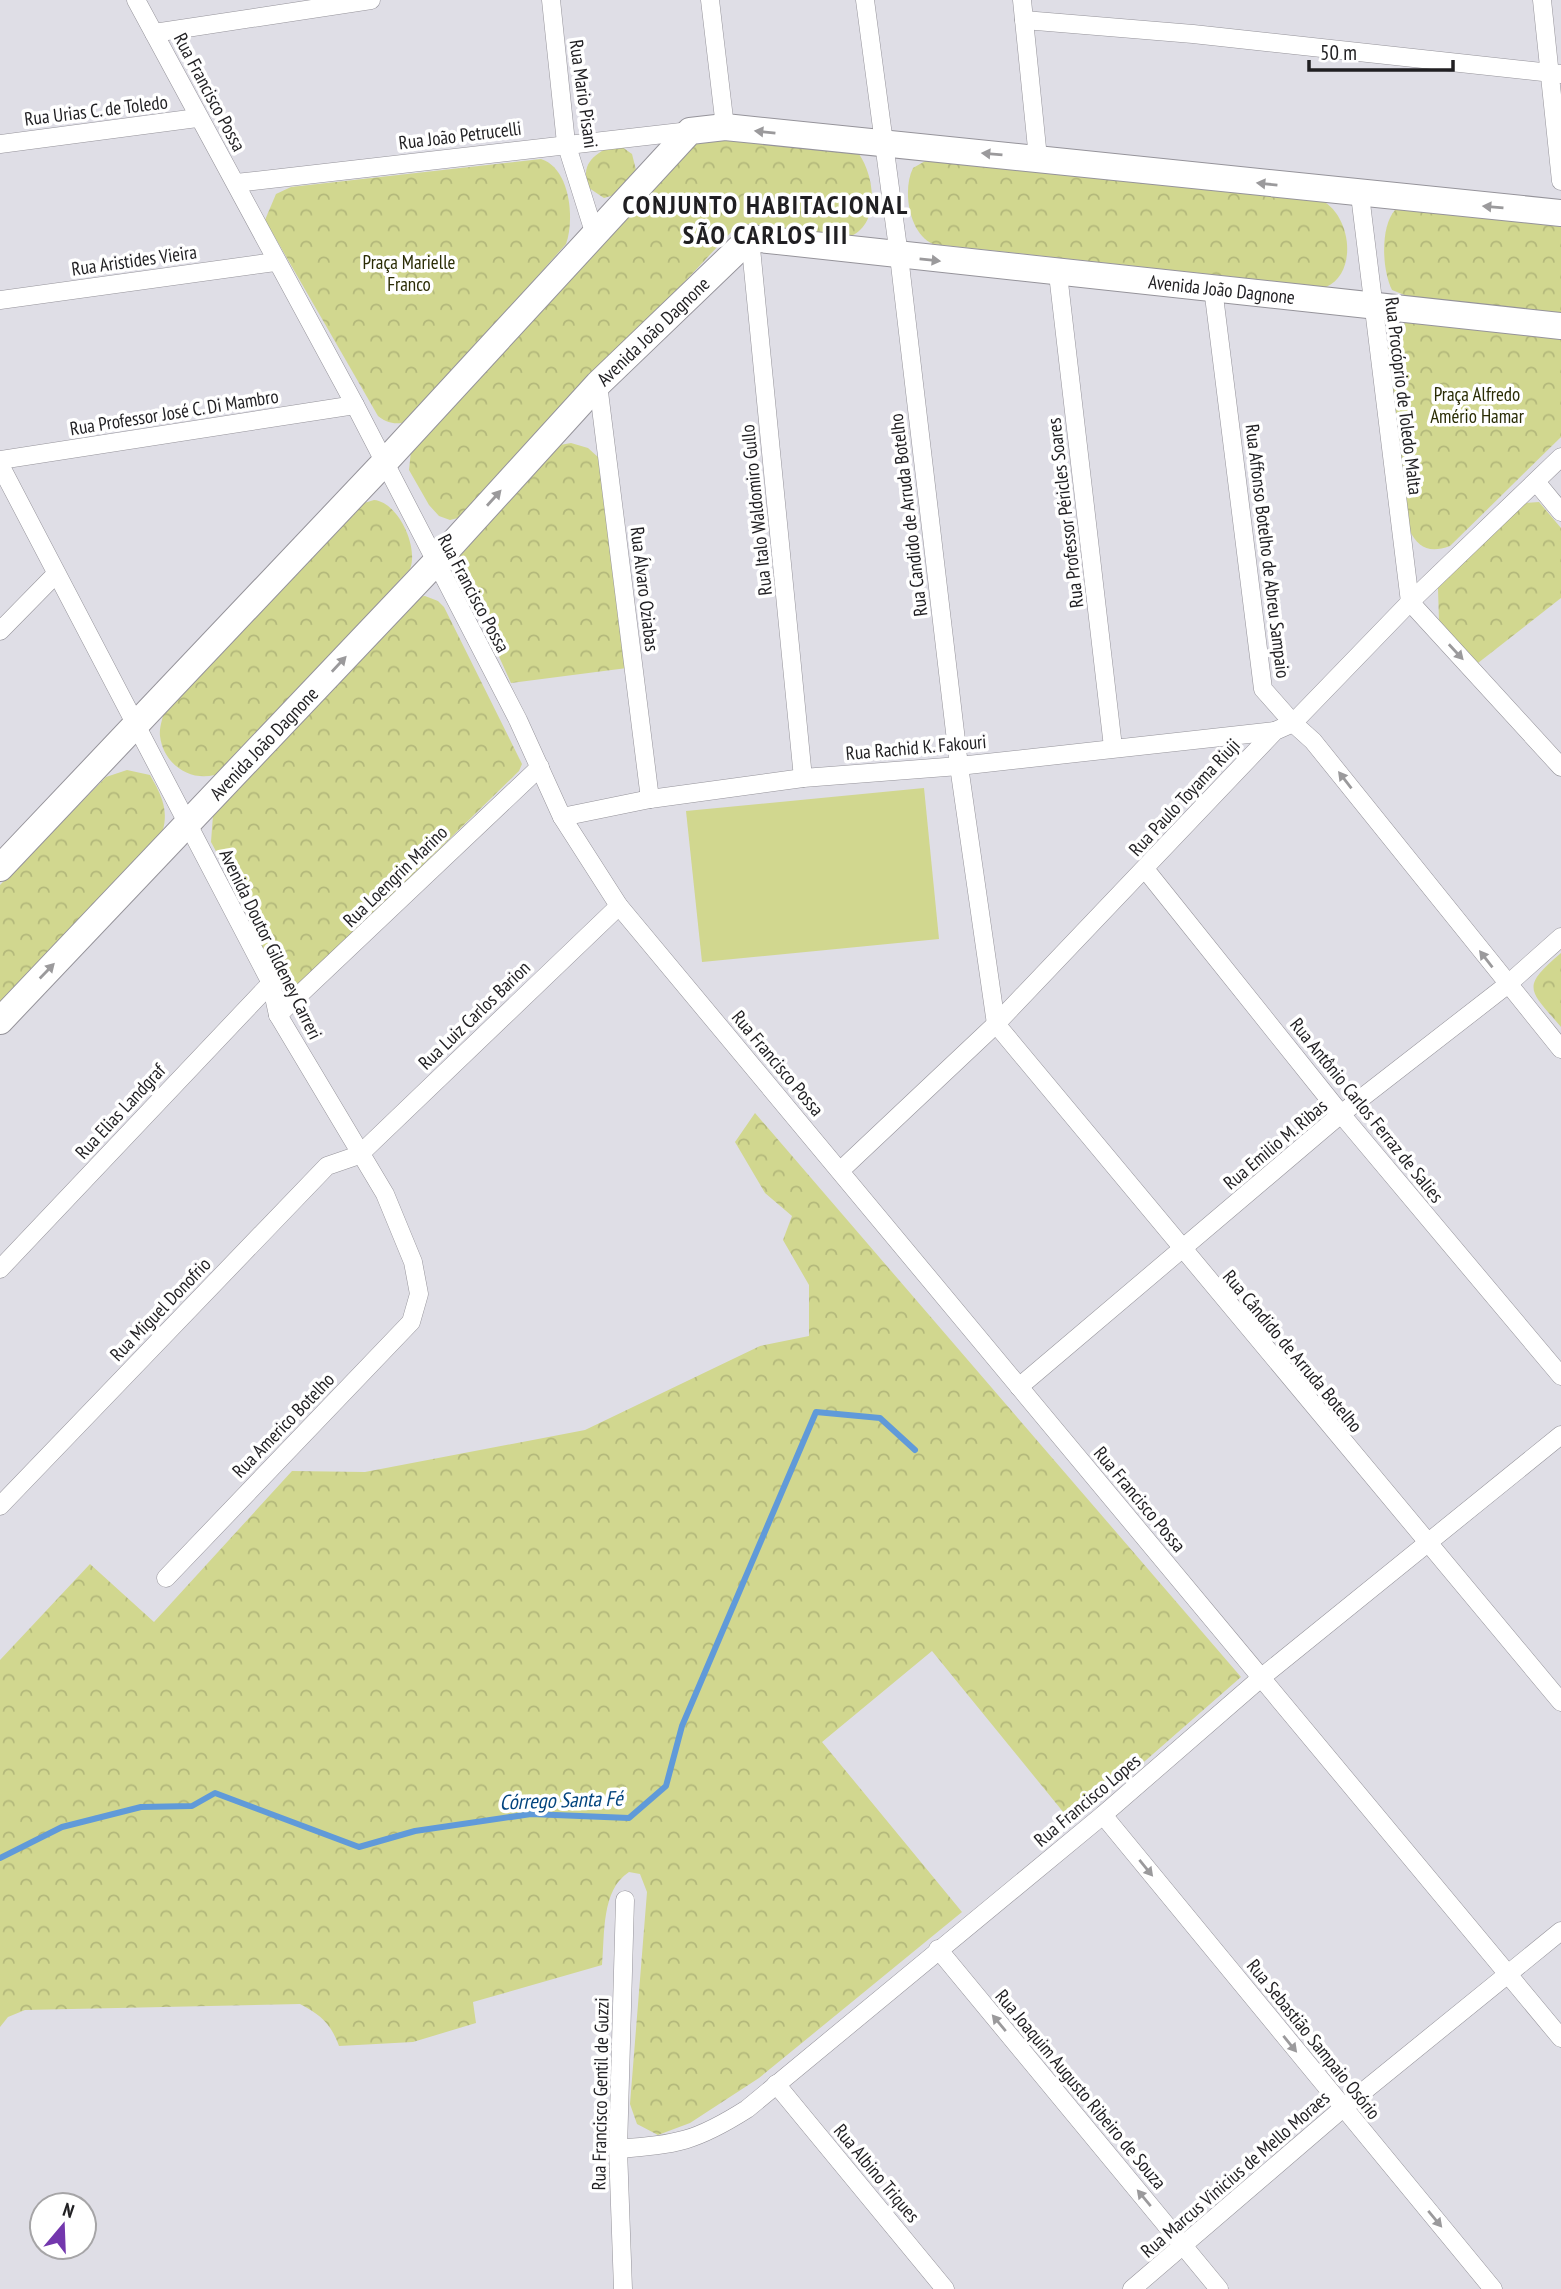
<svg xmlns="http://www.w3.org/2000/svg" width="1561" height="2289" font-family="'PT Sans Narrow',sans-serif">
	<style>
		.grass { fill: #d1d78f }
		.forest { fill: url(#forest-crowns) }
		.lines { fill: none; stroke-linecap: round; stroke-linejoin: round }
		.stream { stroke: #609ad9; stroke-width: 6 }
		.street-casing { stroke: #95939a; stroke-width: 19 }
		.secondary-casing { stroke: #95939a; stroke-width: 28 }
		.street { stroke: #fff; stroke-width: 18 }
		.secondary { stroke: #fff; stroke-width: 26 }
		.oneway { fill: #9b9a9c }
		.labels { text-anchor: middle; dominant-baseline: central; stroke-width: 7; stroke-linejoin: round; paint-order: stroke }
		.street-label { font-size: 19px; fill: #201f22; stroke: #fff }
		.park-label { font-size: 19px; fill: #2a2c05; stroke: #fff }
		.water-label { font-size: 21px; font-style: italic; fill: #02447e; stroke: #fff }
		.district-label { font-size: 26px; font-weight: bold; letter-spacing: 2px; fill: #201f22; stroke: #fff }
	</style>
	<defs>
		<pattern id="forest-crowns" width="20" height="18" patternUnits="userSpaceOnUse" patternTransform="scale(1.75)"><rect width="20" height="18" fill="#d1d78f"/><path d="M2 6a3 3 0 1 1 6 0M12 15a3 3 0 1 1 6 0" fill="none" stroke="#b3b87b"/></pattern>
	</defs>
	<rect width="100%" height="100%" fill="#dfdee6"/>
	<polygon class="grass" points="924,788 939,939 702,962 686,811"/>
	<g class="forest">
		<path d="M698,136L859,154C875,177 880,223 851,236L747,227L733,230L466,516L450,520L439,516L429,505L409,470L411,451Z"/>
		<path d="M611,146L622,147L632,154L636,170L614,195L604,198L589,188C580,165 592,156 611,146Z"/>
		<path d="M541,159C570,168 575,219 566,244L409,421C397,425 388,424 378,416L265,220L276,194L291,187Z"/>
		<path d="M927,160L1318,199C1350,210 1360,272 1326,287L933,244C909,234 902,190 913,168Z"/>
		<path d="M1404,207L1561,223V313L1407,296L1392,290C1382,270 1380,227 1395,210Z"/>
		<path d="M1408,320L1561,332V437L1450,546C1430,553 1418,549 1409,529L1388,349L1391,337Z"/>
		<polygon points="571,443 588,448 599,458 627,668 511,683 455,560 560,445"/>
		<path d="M374,500C398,502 419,547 410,569L225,771C197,786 164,768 160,736C159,727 163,717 165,709L364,503Z"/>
		<polygon points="1539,502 1561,528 1561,598 1478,663 1439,622 1438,588 1525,503"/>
		<polygon points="425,596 438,601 444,607 522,764 519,771 298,987 283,989 276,984 248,911 211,842 213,815 418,597"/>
		<path d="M127,770L150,775C162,796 170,812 161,836L0,1010V885L106,777Z"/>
		<path d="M1561,953V1027C1529,989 1520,988 1561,953Z"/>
		<path d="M755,1113L1241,1677L1073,1824L932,1651L822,1742L962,1912L759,2078L690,2123L658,2135L637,2124L630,2104L647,1892L640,1874L629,1872C601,1890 605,1934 602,1965L473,2002L476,2023L413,2042L339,2046C331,2024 321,2015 300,2004L25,2010L8,2017L0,2027V1660L90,1564L154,1622L292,1471L365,1472L585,1430L760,1346L809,1336V1285L783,1240L792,1216L765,1193L735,1142Z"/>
	</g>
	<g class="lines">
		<polyline class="stream" points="0,1858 62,1827 141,1807 192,1806 215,1793 359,1847 415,1831 531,1814 629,1818 666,1786 682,1726 816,1412 880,1418 915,1450"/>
		<defs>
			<g id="street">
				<polyline points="136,0 355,405 518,720 562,817 619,906 1561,2038"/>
				<polyline points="551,0 566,143 594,232"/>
				<polyline points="710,0 725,127"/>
				<polyline points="865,0 899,256 959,766 996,1024 1561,1702"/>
				<polyline points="1022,0 1038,158"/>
				<polyline points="1542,0 1561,181"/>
				<polyline points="1024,20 1193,34 1561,74"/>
				<polyline points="154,33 371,0"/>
				<polyline points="0,144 197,118"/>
				<polyline points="236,183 690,131"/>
				<polyline points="1360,195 1410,602 1561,767"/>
				<polyline points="750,238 803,778"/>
				<polyline points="1058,274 1113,747"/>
				<polyline points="1213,288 1263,689 1293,723 1313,741 1561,1049"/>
				<polyline points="0,300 275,262"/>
				<polyline points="598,384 650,799"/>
				<polyline points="0,460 355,405"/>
				<polyline points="0,465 271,983 278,1015 385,1194 413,1262 419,1294 411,1322 166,1578"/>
				<polyline points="1537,483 1561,512"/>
				<polyline points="0,631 55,575"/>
				<polyline points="562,817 650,799 803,778 959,766 1275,731"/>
				<polyline points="1145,869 1341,1114 1561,1376"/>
				<polyline points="278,1015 540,767"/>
				<polyline points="841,1170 996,1024 1275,731 1293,723 1410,602 1561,457"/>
				<polyline points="0,1269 271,983"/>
				<polyline points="1019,1387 1341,1114 1507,985 1561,937"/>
				<polyline points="0,1506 327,1166 359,1155 619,906"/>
				<polyline points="1103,1815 1493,2289"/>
				<polyline points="938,1949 1219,2289"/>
				<polyline points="776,2084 945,2289"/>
				<path d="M618,2149C678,2144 695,2142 747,2109L1103,1815L1262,1677L1561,1435"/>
				<polyline points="623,2289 618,2149 625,1900"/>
				<polyline points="1132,2289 1343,2108 1561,1931"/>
			</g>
			<g id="secondary">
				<polyline points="0,868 383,464 690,131 725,127 1561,213"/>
				<path id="s1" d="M0,1021L435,563L598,384L750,238L1561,326"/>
			</g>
		</defs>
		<use href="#street" class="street-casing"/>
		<use href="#secondary" class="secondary-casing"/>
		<use href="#street" class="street"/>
		<use href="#secondary" class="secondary"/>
	</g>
	<defs><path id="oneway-solid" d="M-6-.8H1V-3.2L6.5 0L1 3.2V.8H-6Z" transform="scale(1.75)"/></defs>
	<g class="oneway">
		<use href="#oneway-solid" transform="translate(765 132) rotate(-174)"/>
		<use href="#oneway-solid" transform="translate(992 154) rotate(-175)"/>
		<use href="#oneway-solid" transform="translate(1267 184) rotate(-174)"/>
		<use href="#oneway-solid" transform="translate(1493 207) rotate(-175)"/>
		<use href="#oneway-solid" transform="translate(930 260) rotate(6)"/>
		<use href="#oneway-solid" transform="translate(494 498) rotate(-48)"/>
		<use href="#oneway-solid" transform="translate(1456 652) rotate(47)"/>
		<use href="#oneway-solid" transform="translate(339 664) rotate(-47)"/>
		<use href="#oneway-solid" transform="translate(1345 780) rotate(-128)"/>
		<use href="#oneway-solid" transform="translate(1486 959) rotate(-128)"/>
		<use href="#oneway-solid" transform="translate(47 971) rotate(-46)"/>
		<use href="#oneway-solid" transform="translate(1146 1868) rotate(51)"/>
		<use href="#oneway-solid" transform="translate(999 2023) rotate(-130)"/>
		<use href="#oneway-solid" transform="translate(1290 2044) rotate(51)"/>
		<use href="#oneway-solid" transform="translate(1144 2198) rotate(-130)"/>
		<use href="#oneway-solid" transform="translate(1435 2219) rotate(50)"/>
	</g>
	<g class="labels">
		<g class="street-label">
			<text transform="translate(210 92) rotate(62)">Rua Francisco Possa</text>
			<text transform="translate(584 94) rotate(82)">Rua Mario Pisani</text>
			<text transform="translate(96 110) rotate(-7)">Rua Urias C. de Toledo</text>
			<text transform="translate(460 135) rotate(-7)">Rua João Petrucelli</text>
			<text transform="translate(134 260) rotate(-8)">Rua Aristides Vieira</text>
			<text stroke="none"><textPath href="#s1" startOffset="1559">Avenida João Dagnone</textPath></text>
			<text stroke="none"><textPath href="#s1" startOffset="950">Avenida João Dagnone</textPath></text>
			<text transform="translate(1404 396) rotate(83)">Rua Procóprio de Toledo Malta</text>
			<text transform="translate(174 412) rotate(-9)">Rua Professor José C. Di Mambro</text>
			<text transform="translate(756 510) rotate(-96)">Rua Italo Waldomiro Gullo</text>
			<text transform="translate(1065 513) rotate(-97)">Rua Professor Péricles Soares</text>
			<text transform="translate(908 515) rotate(-97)">Rua Candido de Arruda Botelho</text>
			<text transform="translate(1268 551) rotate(83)">Rua Affonso Botelho de Abreu Sampaio</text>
			<text transform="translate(645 589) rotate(83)">Rua Álvaro Oziabas</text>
			<text transform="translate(474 593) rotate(62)">Rua Francisco Possa</text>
			<text stroke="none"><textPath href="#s1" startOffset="383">Avenida João Dagnone</textPath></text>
			<text transform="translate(916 747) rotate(-5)">Rua Rachid K. Fakouri</text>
			<text transform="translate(1184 797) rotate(-47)">Rua Paulo Toyama Riuji</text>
			<text transform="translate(395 876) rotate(-44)">Rua Loengrin Marino</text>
			<text transform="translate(271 944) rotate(64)">Avenida Doutor Gildeney Carreri</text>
			<text transform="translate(474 1015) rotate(-44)">Rua Luiz Carlos Barion</text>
			<text transform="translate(778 1063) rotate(50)">Rua Francisco Possa</text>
			<text transform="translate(1367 1110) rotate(51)">Rua Antônio Carlos Ferraz de Salies</text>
			<text transform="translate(120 1111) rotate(-47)">Rua Elias Landgraf</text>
			<text transform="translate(1275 1144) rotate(-40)">Rua Emilio M. Ribas</text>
			<text transform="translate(160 1309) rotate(-46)">Rua Miguel Donofrio</text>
			<text transform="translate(1293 1351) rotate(50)">Rua Cândido de Arruda Botelho</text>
			<text transform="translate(283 1425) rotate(-46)">Rua Americo Botelho</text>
			<text transform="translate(1140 1499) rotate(50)">Rua Francisco Possa</text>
			<text transform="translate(1087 1800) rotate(-40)">Rua Francisco Lopes</text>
			<text transform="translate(1314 2039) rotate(51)">Rua Sebastião Sampaio Osório</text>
			<text transform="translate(1081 2089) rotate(50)">Rua Joaquim Augusto Ribeiro de Souza</text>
			<text transform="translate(600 2094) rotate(-89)">Rua Francisco Gentil de Guzzi</text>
			<text transform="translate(877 2173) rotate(50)">Rua Albino Triques</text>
			<text transform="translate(1235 2174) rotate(-41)">Rua Marcus Vinicius de Mello Moraes</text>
		</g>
		<g class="park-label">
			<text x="409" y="262">Praça Marielle<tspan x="409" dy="22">Franco</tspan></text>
			<text x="1477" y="394">Praça Alfredo<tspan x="1477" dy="22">Amério Hamar</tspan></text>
		</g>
		<g class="water-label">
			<text transform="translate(561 1800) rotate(-2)">Córrego Santa Fé</text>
		</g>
		<g class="district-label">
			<text x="766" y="204">CONJUNTO HABITACIONAL<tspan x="766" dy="30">SÃO CARLOS III</tspan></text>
		</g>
	</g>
	<g transform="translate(63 2226) rotate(19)"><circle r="33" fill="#ffffff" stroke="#a6a5a7" stroke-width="2"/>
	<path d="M0-5L12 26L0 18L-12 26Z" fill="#7337ad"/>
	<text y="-10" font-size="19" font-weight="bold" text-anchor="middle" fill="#201f22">N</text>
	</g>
	<path d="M1309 60v10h144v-10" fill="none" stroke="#201f22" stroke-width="3.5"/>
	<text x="1320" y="60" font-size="21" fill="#201f22" stroke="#ffffff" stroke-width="5" paint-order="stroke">50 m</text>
</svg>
